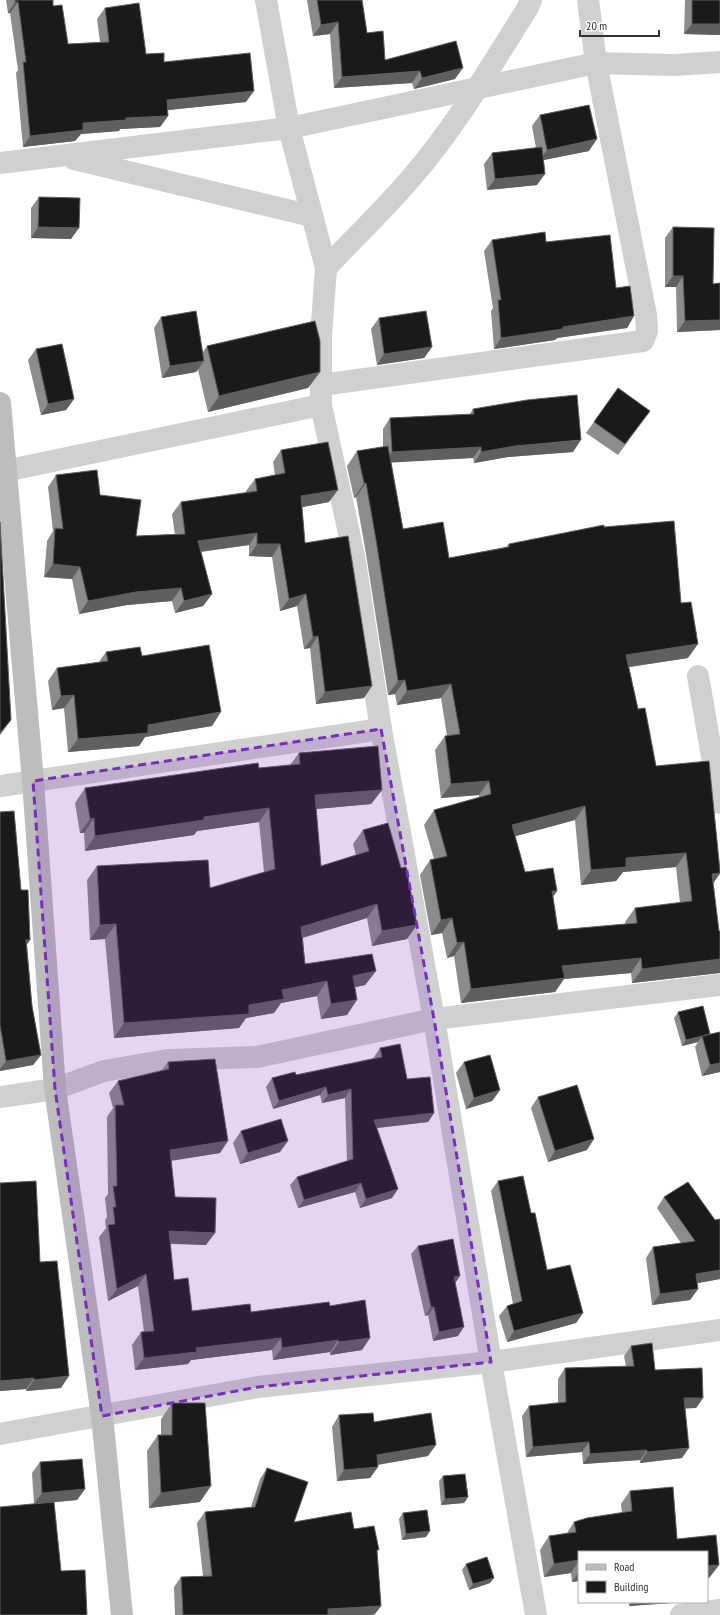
<svg xmlns="http://www.w3.org/2000/svg" width="720" height="1615" font-family="'PT Sans Narrow',sans-serif">
	<style>
		.lines { fill: none; stroke-linecap: round; stroke-linejoin: round }
		.street { stroke: #d0d0d0; stroke-width: 22 }
		.secondary { stroke: #bdbdbd; stroke-width: 22 }
		.wall { fill: #8c8c8c; fill-rule: evenodd }
		.shaded-wall { fill: #5f5f5f }
		.building { fill: #1a1a1a; stroke: #5f5f5f; fill-rule: evenodd }
		.marked { fill: #7b2cbf; fill-opacity: 0.2; stroke: #7b2cbf; stroke-width: 3; stroke-dasharray: 8 5; stroke-linejoin: round }
	</style>
	<rect width="100%" height="100%" fill="#fff"/>
	<g class="lines">
		<g class="street">
			<polyline points="266,0 289,128 326,268 321,336 321,405 354,556 381,729 434,1019 491,1362 536,1615"/>
			<polyline points="74,159 312,216"/>
			<polyline points="0,163 289,128 596,63 674,65 720,62"/>
			<path d="M326,268C354,238 385,209 412,177C456,126 491,66 527,9L531,0"/>
			<polyline points="321,385 643,341 647,331 646,315 596,63 588,0"/>
			<polyline points="0,472 321,405"/>
			<polyline points="698,676 720,803"/>
			<polyline points="0,786 381,729"/>
			<polyline points="0,1097 55,1089 104,1071 168,1060 257,1057 434,1019 720,985"/>
			<polyline points="0,1434 258,1387 491,1362 720,1330"/>
			<polyline points="681,1615 720,1610"/>
		</g>
		<polyline class="secondary" points="0,403 33,781 55,1089 102,1416 122,1615"/>
	</g>
	<g class="wall">
		<polygon points="6,0 53,0 53,6 68,44 100,42 97,19 105,8 146,54 164,62 246,102 167,110 168,116 160,127 120,129 119,131 81,134 75,141 23,147 16,73 18,70 10,13 8,13"/>
		<polygon points="307,0 362,0 367,33 385,60 455,79 414,89 412,83 334,88 330,34 313,36"/>
		<polygon points="685,0 720,0 720,35 684,34"/>
		<polygon points="540,115 589,151 543,160 537,185 487,190 484,164 492,153 536,148 532,126"/>
		<polygon points="39,197 71,239 31,238 31,208"/>
		<polygon points="673,227 713,284 720,283 720,330 677,332 676,287 665,287 665,238"/>
		<polygon points="492,240 546,242 616,288 634,316 627,328 557,338 555,340 494,349 491,311 493,308 484,251"/>
		<polygon points="161,317 203,352 207,346 320,372 308,388 208,412 198,370 196,372 162,378 154,328"/>
		<polygon points="379,318 432,347 424,358 377,365 371,329"/>
		<polygon points="36,349 74,399 66,410 41,415 28,360"/>
		<polygon points="618,388 650,411 618,455 586,433"/>
		<path d="M473,409L573,452L508,457L474,463L473,458L391,462L403,529L449,558L506,547L509,544L604,527L681,603L688,658L629,667L638,709L656,766L720,874L713,883L719,973L632,983L631,973L564,979L555,992L461,1003L454,956L447,958L442,933L431,935L420,875L430,860L434,859L424,825L434,810L479,798V795L441,798L435,750L445,736H447L441,698L397,705L395,694L388,695L366,554L356,497L354,498L347,466L357,451L383,447V429L390,418L470,414ZM575,820L581,885L616,881L623,872L676,867L680,903L635,908L625,922V924L558,930L553,897L557,891L525,872L515,836Z"/>
		<polygon points="281,450 329,502 302,507 305,543 364,698 316,704 310,648 304,649 297,606 280,611 272,557 249,556 249,545 201,552 212,594 203,606 175,613 172,601 127,605 79,614 72,579 44,577 47,541 53,531 48,487 56,475 100,495 136,536 175,535 172,514 181,502 246,493 246,491 255,479 275,475 273,462"/>
		<polygon points="106,652 142,656 212,726 145,737 139,746 68,752 64,708 52,710 48,681 57,668 99,662"/>
		<polygon points="299,753 382,790 371,804 316,809 321,866 356,855 353,844 363,830 407,939 372,946 367,918 303,938 305,964 376,971 365,985 355,987 347,1015 321,1019 317,996 281,1003 274,1013 246,1018 239,1028 114,1038 105,939 90,940 87,880 97,866 210,888 264,872 259,822 197,831 194,835 85,851 84,833 80,833 75,803 85,788 259,768 290,765"/>
		<polygon points="0,812 21,890 27,945 32,1006 41,1055 33,1065 0,1071"/>
		<polygon points="678,1012 710,1034 720,1032 720,1072 702,1076 695,1047 698,1042 682,1046 674,1018"/>
		<polygon points="380,1048 407,1079 434,1113 428,1122 377,1128 392,1198 360,1208 355,1192 298,1208 290,1185 297,1177 347,1161 345,1098 322,1103 320,1095 273,1109 266,1087 272,1078 296,1075 374,1058 374,1057"/>
		<polygon points="168,1062 220,1153 171,1161 175,1197 206,1245 170,1244 174,1280 192,1311 251,1312 330,1306 362,1350 330,1355 330,1352 273,1360 272,1350 191,1360 188,1364 135,1370 132,1345 141,1332 144,1332 138,1286 108,1301 99,1237 106,1228 105,1220 107,1217 105,1198 108,1194 107,1117 113,1108 109,1093 118,1081 162,1070"/>
		<polygon points="464,1062 500,1090 492,1101 466,1109 456,1073"/>
		<polygon points="538,1097 587,1150 548,1162 531,1108"/>
		<polygon points="241,1131 280,1152 240,1164 233,1143"/>
		<polygon points="498,1181 531,1213 547,1270 583,1313 576,1323 507,1342 499,1316 507,1306 513,1304 491,1191"/>
		<polygon points="0,1183 40,1262 61,1388 26,1391 26,1389 0,1391"/>
		<polygon points="664,1197 715,1220 720,1219 720,1279 697,1283 698,1289 690,1300 652,1305 646,1258 653,1247 681,1243 657,1208"/>
		<polygon points="418,1246 455,1283 458,1336 433,1341 428,1315 425,1316 411,1254"/>
		<polygon points="631,1346 655,1370 703,1398 696,1408 685,1408 682,1458 640,1463 640,1460 583,1464 582,1452 526,1457 522,1416 529,1406 558,1403 558,1379 565,1368 626,1367 624,1356"/>
		<polygon points="172,1403 200,1502 149,1508 147,1451 158,1435 161,1435 161,1419"/>
		<polygon points="339,1415 374,1422 428,1456 378,1465 370,1478 337,1481 332,1427"/>
		<polygon points="40,1462 85,1489 77,1500 34,1504 32,1473"/>
		<polygon points="267,1468 294,1522 354,1529 377,1553 381,1606 374,1615 175,1615 174,1587 181,1577 203,1576 197,1523 205,1512 251,1507 260,1479"/>
		<polygon points="443,1476 468,1497 464,1503 441,1505 439,1481"/>
		<polygon points="673,1487 677,1539 716,1535 719,1565 709,1578 707,1578 707,1552 579,1552 579,1581 572,1582 571,1573 544,1577 540,1550 549,1536 567,1533 574,1522 587,1518 622,1513 621,1504 630,1491"/>
		<polygon points="403,1513 426,1537 402,1540 399,1519"/>
		<polygon points="466,1564 490,1583 469,1590 462,1570"/>
		<polygon points="629,1602 672,1602 671,1603 629,1606"/>
	</g>
	<g class="shaded-wall">
		<polygon points="15,2 18,2 10,13 8,13"/>
		<polygon points="338,22 330,34 313,36 321,25"/>
		<polygon points="692,24 720,24 720,35 684,34"/>
		<polygon points="463,68 455,79 414,89 422,78"/>
		<polygon points="420,71 412,83 334,88 342,77"/>
		<polygon points="254,91 246,102 159,111 167,100"/>
		<polygon points="168,116 160,127 120,129 119,131 81,134 75,141 23,147 30,136 83,123 126,118"/>
		<polygon points="597,139 589,151 539,161 547,150"/>
		<polygon points="545,174 537,185 487,190 495,179"/>
		<polygon points="38,227 79,228 71,239 31,238"/>
		<polygon points="673,276 683,276 676,287 665,287"/>
		<polygon points="634,316 627,328 557,338 555,340 494,349 501,338 563,327"/>
		<polygon points="720,320 720,330 677,332 685,321"/>
		<polygon points="432,347 424,358 377,365 384,354"/>
		<polygon points="204,361 196,372 162,378 170,366"/>
		<polygon points="320,372 308,388 208,412 219,396"/>
		<polygon points="74,399 66,410 41,415 48,404"/>
		<polygon points="581,440 573,452 508,457 474,463 481,452 515,446"/>
		<polygon points="481,447 473,458 384,463 392,452"/>
		<polygon points="364,483 366,483 356,497 354,498"/>
		<polygon points="338,490 329,502 293,509 301,496"/>
		<polygon points="257,533 249,545 190,553 198,541"/>
		<polygon points="257,544 280,544 272,557 249,556"/>
		<polygon points="53,564 80,567 72,579 44,577"/>
		<polygon points="181,588 172,601 127,605 79,614 88,601 136,592"/>
		<polygon points="212,594 203,606 175,613 184,601"/>
		<polygon points="306,594 297,606 280,611 289,599"/>
		<polygon points="318,636 310,648 304,649 313,637"/>
		<polygon points="698,644 688,658 616,669 626,655"/>
		<polygon points="405,680 395,694 388,695 398,681"/>
		<polygon points="451,684 441,698 397,705 407,691"/>
		<polygon points="372,686 364,698 316,704 325,692"/>
		<polygon points="74,695 64,708 52,710 61,696"/>
		<polygon points="221,712 212,726 145,737 139,746 68,752 78,739 148,725"/>
		<polygon points="11,720 0,735 0,733"/>
		<polygon points="489,781 479,795 441,798 451,784"/>
		<polygon points="382,790 371,804 305,810 315,795"/>
		<polygon points="585,806 575,820 502,840 512,825"/>
		<polygon points="269,808 259,822 197,831 194,835 85,851 95,836 204,817"/>
		<polygon points="94,818 84,833 80,833 90,819"/>
		<polygon points="686,853 676,867 623,872 616,881 581,885 591,870 626,858"/>
		<polygon points="720,873 710,888 712,874"/>
		<polygon points="552,891 557,891 547,905"/>
		<polygon points="377,904 367,918 291,941 301,927"/>
		<polygon points="452,918 442,933 431,935 441,920"/>
		<polygon points="116,924 105,939 90,940 100,925"/>
		<polygon points="417,925 407,939 372,946 382,931"/>
		<polygon points="26,940 30,940 23,951"/>
		<polygon points="464,942 454,956 447,958 457,943"/>
		<polygon points="641,958 631,973 564,979 555,992 461,1003 471,989 562,966"/>
		<polygon points="720,959 720,973 632,983 642,969"/>
		<polygon points="376,971 365,985 343,990 353,976"/>
		<polygon points="327,981 317,996 281,1003 274,1013 246,1018 239,1028 114,1038 124,1023 249,1005 282,990"/>
		<polygon points="357,1000 347,1015 321,1019 331,1004"/>
		<polygon points="702,1036 698,1042 682,1046 686,1040"/>
		<polygon points="41,1055 33,1065 0,1071 0,1069 6,1061"/>
		<polygon points="720,1063 720,1072 702,1076 710,1065"/>
		<polygon points="326,1087 320,1095 273,1109 279,1101"/>
		<polygon points="351,1089 345,1098 322,1103 328,1095"/>
		<polygon points="500,1090 492,1101 466,1109 474,1098"/>
		<polygon points="434,1113 428,1122 368,1129 374,1120"/>
		<polygon points="594,1139 587,1150 548,1162 555,1151"/>
		<polygon points="228,1141 220,1153 161,1162 170,1150"/>
		<polygon points="288,1141 280,1152 240,1164 248,1153"/>
		<polygon points="361,1183 355,1192 298,1208 304,1200"/>
		<polygon points="398,1189 392,1198 360,1208 366,1199"/>
		<polygon points="169,1231 215,1233 206,1245 161,1243"/>
		<polygon points="720,1270 720,1279 688,1285 696,1274"/>
		<polygon points="146,1274 138,1286 108,1301 117,1289"/>
		<polygon points="460,1276 454,1285 454,1277"/>
		<polygon points="698,1289 690,1300 652,1305 660,1294"/>
		<polygon points="431,1307 434,1307 428,1315 425,1316"/>
		<polygon points="583,1313 576,1323 507,1342 514,1331"/>
		<polygon points="464,1327 458,1336 433,1341 439,1332"/>
		<polygon points="281,1338 272,1350 191,1360 188,1364 135,1370 144,1358 196,1348"/>
		<polygon points="370,1338 362,1350 330,1355 339,1342"/>
		<polygon points="338,1340 330,1352 273,1360 282,1348"/>
		<polygon points="69,1376 61,1388 26,1391 34,1380"/>
		<polygon points="34,1378 26,1389 0,1391 0,1381"/>
		<polygon points="684,1398 703,1398 696,1408 677,1409"/>
		<polygon points="589,1442 582,1452 526,1457 533,1447"/>
		<polygon points="436,1445 428,1456 369,1466 377,1455"/>
		<polygon points="689,1448 682,1458 640,1463 647,1452"/>
		<polygon points="647,1450 640,1460 583,1464 590,1454"/>
		<polygon points="378,1467 370,1478 337,1481 344,1470"/>
		<polygon points="211,1486 200,1502 149,1508 161,1493"/>
		<polygon points="85,1489 77,1500 34,1504 42,1493"/>
		<polygon points="468,1497 464,1503 441,1505 445,1499"/>
		<polygon points="430,1531 426,1537 402,1540 406,1534"/>
		<polygon points="579,1560 579,1561 571,1573 544,1577 554,1564"/>
		<polygon points="719,1565 709,1578 707,1578 707,1566"/>
		<polygon points="579,1572 579,1581 572,1582"/>
		<polygon points="494,1578 490,1583 469,1590 473,1584"/>
		<polygon points="632,1602 672,1602 671,1603 629,1606"/>
		<polygon points="381,1606 374,1615 324,1615 328,1609"/>
	</g>
	<g class="building">
		<polygon points="15,0 53,0 53,6 62,5 68,44 109,42 105,8 139,3 146,54 164,53 164,62 250,53 254,91 167,100 168,116 126,118 126,120 83,123 83,130 30,136 23,62 26,62 18,2 15,2"/>
		<polygon points="317,0 362,0 367,33 383,31 385,60 456,41 463,68 422,78 420,71 342,77 338,22 321,25"/>
		<rect x="692" y="0" width="28" height="24"/>
		<polygon points="589,105 597,139 547,150 540,115"/>
		<polygon points="542,147 545,174 495,179 492,153"/>
		<polygon points="39,197 80,198 79,228 38,227"/>
		<polygon points="673,227 714,228 713,284 720,283 720,320 685,321 683,276 673,276"/>
		<polygon points="545,232 546,242 610,235 616,288 630,286 634,316 563,327 563,329 501,338 498,300 501,300 492,240"/>
		<polygon points="196,311 204,361 170,366 161,317"/>
		<polygon points="426,311 432,347 384,354 379,318"/>
		<polygon points="315,321 320,341 320,372 219,396 207,346"/>
		<polygon points="62,344 74,399 48,404 36,349"/>
		<polygon points="618,388 650,411 625,444 594,422"/>
		<polygon points="577,395 581,440 515,446 481,452 481,447 392,452 390,418 474,414 473,409 527,400"/>
		<polygon points="328,442 338,490 301,496 305,543 348,536 372,686 325,692 318,636 313,637 306,594 289,599 280,544 257,544 257,533 198,541 212,594 184,601 181,588 136,592 88,601 80,567 53,564 55,528 63,529 56,475 97,470 100,495 141,500 136,536 185,534 181,502 257,491 255,479 285,473 281,450"/>
		<path d="M388,446L403,529L443,522L449,558L509,547V544L604,525V527L674,521L681,603L691,602L698,644L626,655L638,709L645,708L656,766L709,761L720,871V873L712,874L719,931H720V959L642,969L641,958L562,966L565,978L471,989L464,942L457,943L452,918L441,920L430,860L447,856L434,810L491,794L489,781L451,784L445,736L460,734L451,684L407,691L405,680L398,681L376,540L366,483H364L357,451ZM585,806L591,870L626,867V858L686,853L692,901L635,908L637,923L558,930L552,891H557L553,868L525,872L512,825Z"/>
		<polygon points="0,522 11,720 0,733"/>
		<polygon points="209,645 221,712 148,725 148,733 78,739 74,695 61,696 57,668 108,661 106,652 140,647 142,656"/>
		<polygon points="378,746 382,790 315,795 321,866 369,851 363,830 388,823 401,868 406,867 417,925 382,931 377,904 301,927 305,964 372,954 376,971 353,976 357,1000 331,1004 327,981 282,990 284,999 249,1005 249,1014 124,1023 116,924 100,925 97,866 208,860 210,888 275,869 269,808 204,817 204,820 95,836 94,818 90,819 85,788 258,763 259,768 300,764 299,753"/>
		<polygon points="14,811 21,890 28,890 30,940 26,940 32,1006 41,1055 6,1061 0,1025 0,812"/>
		<polygon points="703,1006 710,1034 686,1040 678,1012"/>
		<polygon points="720,1032 720,1063 710,1065 702,1036"/>
		<polygon points="400,1044 407,1079 430,1077 434,1113 374,1120 398,1189 366,1199 361,1183 304,1200 297,1177 353,1159 351,1089 328,1095 326,1087 279,1101 272,1078 295,1072 296,1075 382,1057 380,1048"/>
		<polygon points="490,1055 500,1090 474,1098 464,1062"/>
		<polygon points="215,1059 228,1141 170,1150 175,1197 216,1198 215,1233 169,1231 174,1280 188,1278 192,1311 250,1304 251,1312 329,1302 330,1306 365,1300 370,1338 339,1342 338,1340 282,1348 281,1338 196,1348 197,1352 144,1358 141,1332 154,1331 146,1274 117,1289 108,1225 115,1224 113,1207 116,1207 113,1186 117,1186 115,1105 124,1105 118,1081 169,1069 168,1062"/>
		<polygon points="577,1085 594,1139 555,1151 538,1097"/>
		<polygon points="281,1119 288,1141 248,1153 241,1131"/>
		<polygon points="523,1176 531,1213 535,1213 547,1270 570,1265 583,1313 514,1331 507,1306 522,1301 498,1181"/>
		<polygon points="36,1181 40,1262 57,1261 69,1376 34,1380 34,1378 0,1381 0,1183"/>
		<polygon points="688,1182 715,1220 720,1219 720,1270 696,1274 698,1289 660,1294 653,1247 695,1241 664,1197"/>
		<polygon points="453,1239 460,1276 454,1277 464,1327 439,1332 434,1307 431,1307 418,1246"/>
		<polygon points="652,1343 655,1370 702,1368 703,1398 684,1398 689,1448 647,1452 647,1450 590,1454 589,1442 533,1447 529,1406 566,1402 565,1368 634,1366 631,1346"/>
		<polygon points="172,1403 205,1403 211,1486 161,1493 158,1435 172,1435"/>
		<polygon points="373,1413 374,1422 431,1413 436,1445 377,1455 378,1467 344,1470 339,1415"/>
		<polygon points="82,1459 85,1489 42,1493 40,1462"/>
		<polygon points="267,1468 308,1482 294,1522 351,1512 354,1529 374,1526 379,1550 377,1550 381,1606 328,1609 328,1615 183,1615 181,1577 212,1576 205,1512 255,1507"/>
		<polygon points="465,1474 468,1497 445,1499 443,1476"/>
		<polygon points="673,1487 677,1539 716,1535 719,1565 707,1566 707,1552 579,1552 579,1560 554,1564 549,1536 576,1532 574,1522 587,1518 632,1511 630,1491"/>
		<polygon points="54,1502 61,1571 85,1570 87,1615 0,1615 0,1507"/>
		<polygon points="427,1510 430,1531 406,1534 403,1513"/>
		<polygon points="487,1557 494,1578 473,1584 466,1564"/>
	</g>
	<path class="marked" d="M381,729L434,1019L491,1362L258,1387L102,1416L55,1089L33,781Z"/>
	<rect x="578" y="1551" width="130" height="52" fill="#ffffff" stroke="#adadad"/>
	<rect x="586" y="1564" width="20" height="6" fill="#bdbdbd" stroke="#adadad"/>
	<text x="614" y="1571" font-size="12" fill="#333333">Road</text>
	<rect x="586" y="1581" width="20" height="12" fill="#1a1a1a" stroke="#adadad"/>
	<text x="614" y="1591" font-size="12" fill="#333333">Building</text>
	<path d="M580 30v6h79v-6" fill="none" stroke="#333333" stroke-width="2"/>
	<text x="586" y="30" font-size="12" fill="#333333" stroke="#ffffff" stroke-width="3" paint-order="stroke">20 m</text>
</svg>
